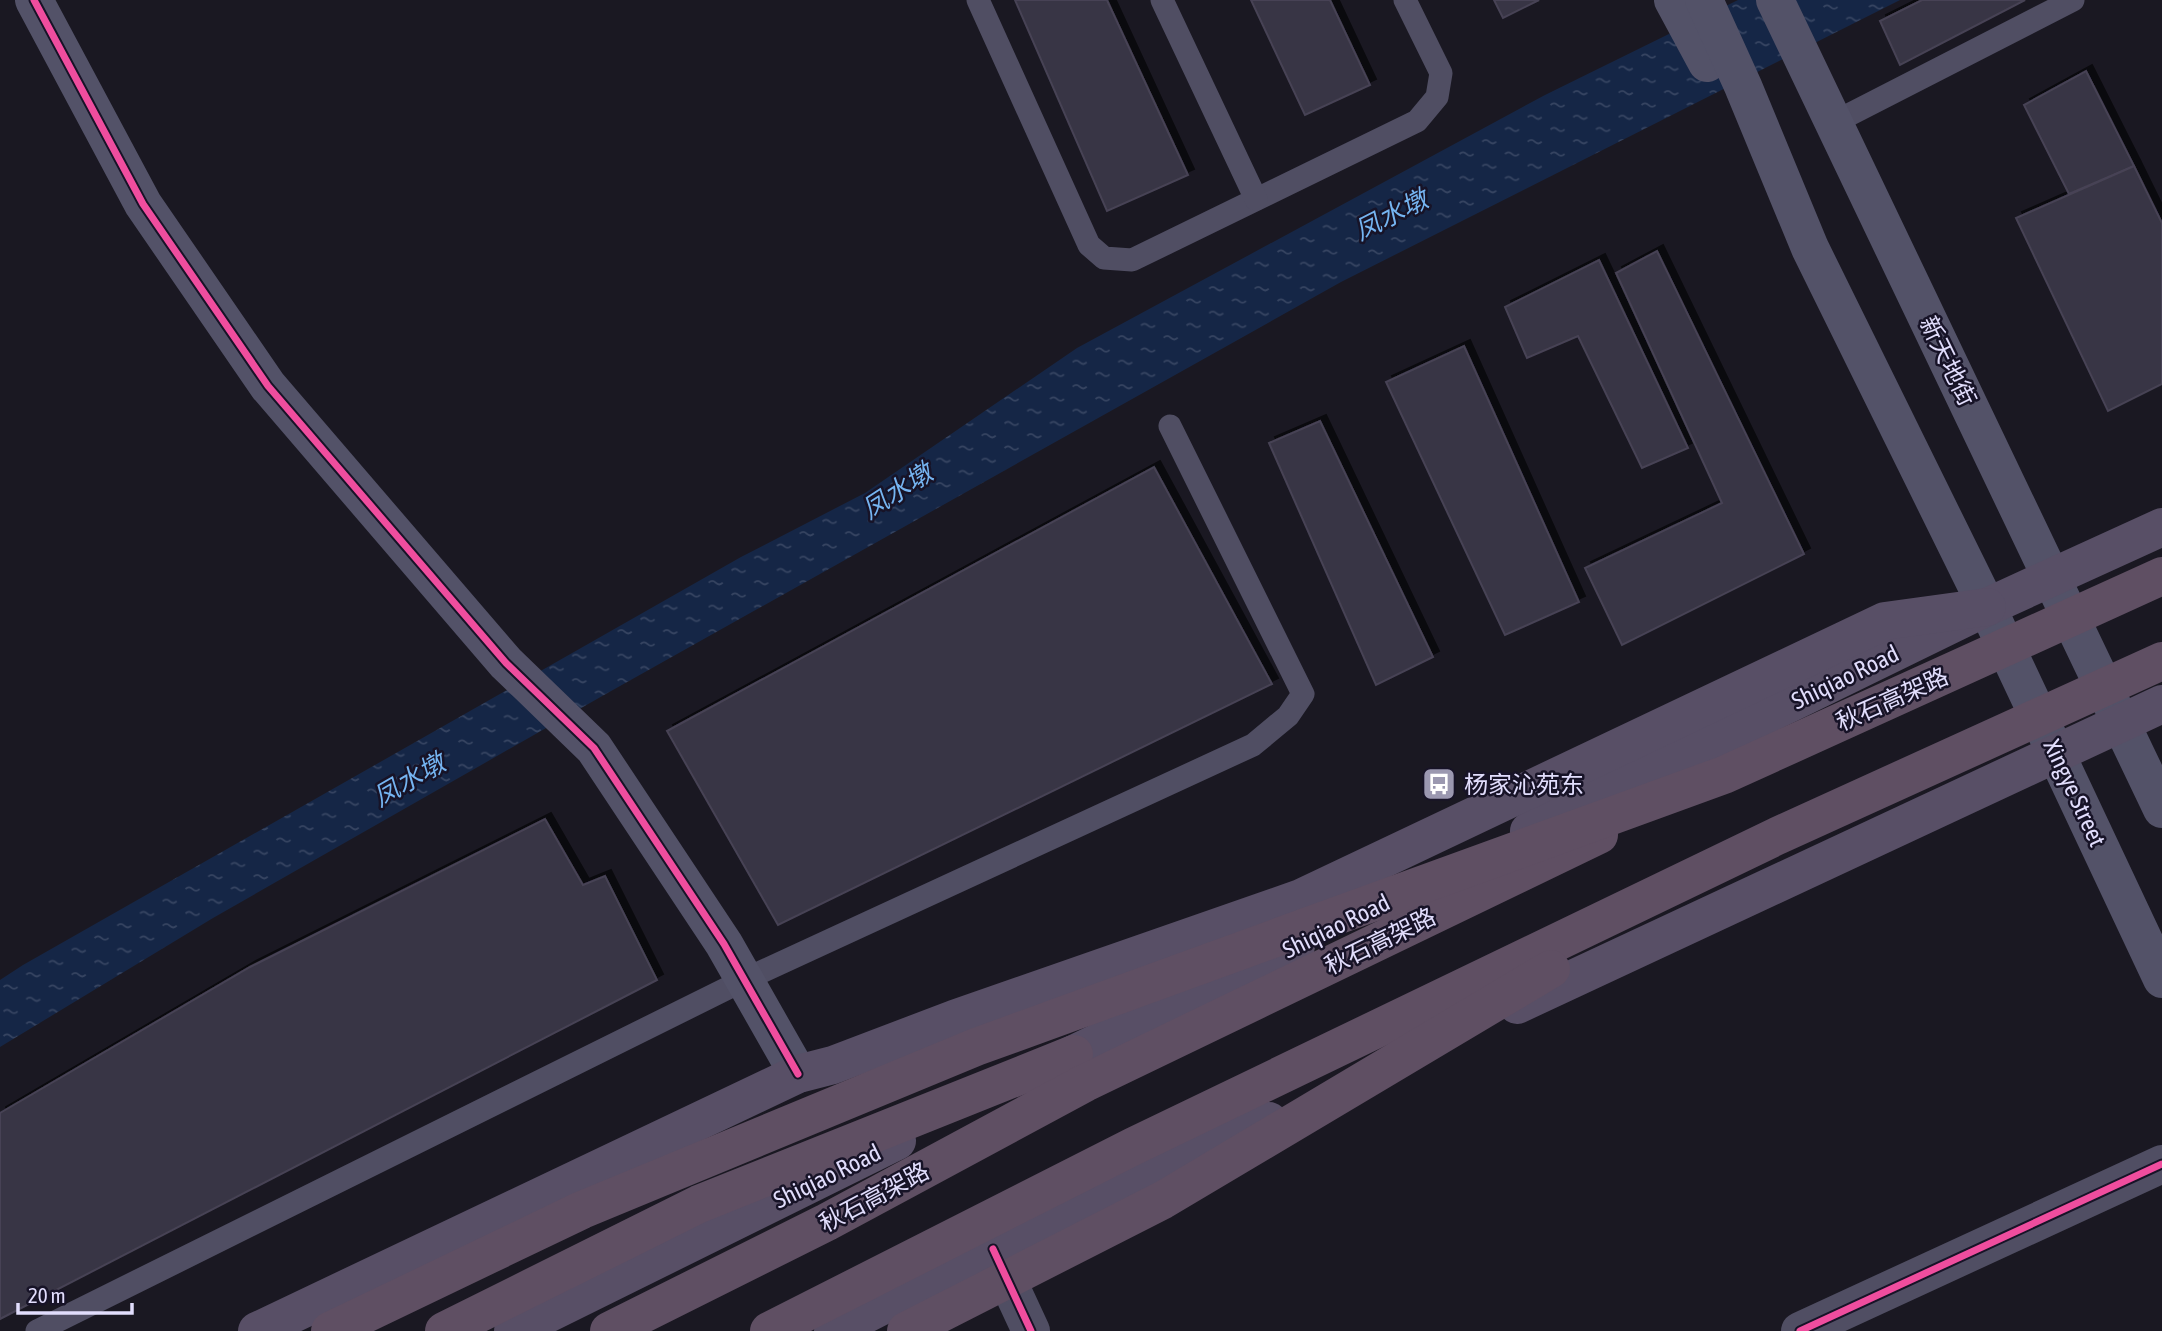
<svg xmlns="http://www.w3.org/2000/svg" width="2162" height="1331" font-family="'Asap Condensed','Noto Sans SC',sans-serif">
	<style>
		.water { fill: url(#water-ripples) }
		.building { fill: #393644; stroke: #474355; stroke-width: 2; filter: url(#shadow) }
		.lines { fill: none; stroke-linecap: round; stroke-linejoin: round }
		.lane { stroke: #504e63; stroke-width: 23 }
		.street { stroke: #504e63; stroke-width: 38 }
		.secondary { stroke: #535268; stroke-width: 38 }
		.primary { stroke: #584f66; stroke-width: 38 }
		.highway { stroke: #5f4f63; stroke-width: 38 }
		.highway-bridge { stroke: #5f4f63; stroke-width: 38 }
		.cycleway-casing { stroke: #171327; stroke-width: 11 }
		.cycleway { stroke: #ef4d9e; stroke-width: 7 }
		.labels { text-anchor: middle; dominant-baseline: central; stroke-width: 5; stroke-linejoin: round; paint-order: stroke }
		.street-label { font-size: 24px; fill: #e1ddfc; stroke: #171327 }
		.poi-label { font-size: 24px; fill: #e1ddfc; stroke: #171327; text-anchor: start }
		.water-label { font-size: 26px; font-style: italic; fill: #75b4f1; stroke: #171327 }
	</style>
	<defs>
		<pattern id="water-ripples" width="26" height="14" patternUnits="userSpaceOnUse" patternTransform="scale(1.75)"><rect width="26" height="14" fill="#152646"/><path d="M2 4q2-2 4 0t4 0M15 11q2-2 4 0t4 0" fill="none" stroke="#374562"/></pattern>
		<filter id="shadow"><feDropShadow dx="6" dy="-6" stdDeviation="0" flood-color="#0009"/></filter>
	</defs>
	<rect width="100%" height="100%" fill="#1a1822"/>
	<polygon class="water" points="1738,0 1900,0 1341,282 604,695 213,918 0,1047 0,980 23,965 741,557 865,493 1077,348 1545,95"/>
	<g class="building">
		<polygon points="1015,0 1107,0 1188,175 1107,211"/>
		<polygon points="1251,0 1330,0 1370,85 1305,115"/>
		<polygon points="1494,0 1539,0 1503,18"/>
		<polygon points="1922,0 2025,0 1900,65 1880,21"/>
		<polygon points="2086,71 2134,166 2069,194 2024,105"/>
		<polygon points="2134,166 2162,223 2162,384 2108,411 2016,218"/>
		<polygon points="1657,251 1804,554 1622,645 1585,568 1722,503 1616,273"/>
		<polygon points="1599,260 1688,448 1642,468 1578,336 1527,358 1505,307"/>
		<polygon points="1464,346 1579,602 1505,635 1386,382"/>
		<polygon points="1320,421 1433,657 1376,685 1269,443"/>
		<polygon points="1154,467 1272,684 778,925 667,731"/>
		<polygon points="545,819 583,885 605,876 657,980 0,1319 0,1113 250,967"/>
	</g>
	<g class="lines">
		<g class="lane">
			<polyline points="978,0 1089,245 1104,258 1132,260 1417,121 1437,97 1441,73 1405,0"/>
			<polyline points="1162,0 1256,199"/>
			<polyline points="1833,123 2073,0"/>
			<polyline points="37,1331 746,979 1253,745 1288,716 1303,694 1170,426"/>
		</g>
		<g class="street">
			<polyline points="993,1249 1031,1331"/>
			<polyline points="1800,1331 2162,1164"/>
		</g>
		<g class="secondary">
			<polyline points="34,0 143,204 268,386 506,663 594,748 724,944 798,1074"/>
			<polyline points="1673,0 1707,63"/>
			<polyline points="1704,0 1743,86 1810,248 1987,607 2162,979"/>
			<polyline points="1775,0 2162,809"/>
		</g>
		<g class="primary">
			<polyline points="1529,831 1987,607 2162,527"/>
			<polyline points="1517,1005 2162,704"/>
			<polyline points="1045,1068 1296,946"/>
			<polyline points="257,1331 798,1074 833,1065 954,1019 1301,898 1885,621 1987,607"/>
			<polyline points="513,1331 897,1141"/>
			<polyline points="833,1331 993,1249 1269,1121"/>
		</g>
		<g class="highway">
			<polyline points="444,1331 699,1204 1074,1054"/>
			<polyline points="609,1331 827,1222 1085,1083 1599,835"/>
		</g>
		<g class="highway-bridge">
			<polyline points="330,1331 582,1210 976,1047 1724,775 2162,576"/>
			<polyline points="769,1331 1134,1146 1777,836 2162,661"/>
			<polyline points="906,1331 1163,1200 1551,969"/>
		</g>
		<defs>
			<g id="cycleway">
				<polyline points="34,0 143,204 268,386 506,663 594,748 724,944 798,1074"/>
				<polyline points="993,1249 1031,1331"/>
				<polyline points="1800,1331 2162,1164"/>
			</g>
		</defs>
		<use href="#cycleway" class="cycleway-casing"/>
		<use href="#cycleway" class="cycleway"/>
	</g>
	<defs>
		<symbol id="bus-square" viewBox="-11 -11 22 22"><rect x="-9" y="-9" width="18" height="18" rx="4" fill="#9b98b0" stroke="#171327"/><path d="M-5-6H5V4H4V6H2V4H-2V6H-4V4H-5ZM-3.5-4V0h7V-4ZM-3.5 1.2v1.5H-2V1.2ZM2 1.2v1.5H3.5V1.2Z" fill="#fff"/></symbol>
	</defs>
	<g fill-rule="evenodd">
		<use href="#bus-square" x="1420" y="765" width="38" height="38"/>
	</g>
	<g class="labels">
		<g class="street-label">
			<text transform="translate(1948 361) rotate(64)">新天地街</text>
			<text transform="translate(1845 677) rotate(-26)">Shiqiao Road</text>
			<text transform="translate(1892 699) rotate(-24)">秋石高架路</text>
			<text transform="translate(2075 793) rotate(65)">Xingye Street</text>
			<text transform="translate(1336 926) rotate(-26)">Shiqiao Road</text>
			<text transform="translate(1380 941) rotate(-26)">秋石高架路</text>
			<text transform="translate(827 1176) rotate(-26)">Shiqiao Road</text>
			<text transform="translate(874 1197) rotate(-28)">秋石高架路</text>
		</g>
		<g class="poi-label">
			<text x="1464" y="784">杨家沁苑东</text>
		</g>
		<g class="water-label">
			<text transform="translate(1391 215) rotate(-27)">凤水墩</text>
			<text transform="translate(897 491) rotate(-33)">凤水墩</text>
			<text transform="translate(409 780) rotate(-30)">凤水墩</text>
		</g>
	</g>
	<path d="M18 1303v10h114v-10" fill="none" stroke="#e1ddfc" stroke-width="3.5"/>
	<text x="28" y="1303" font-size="21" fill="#e1ddfc" stroke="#171327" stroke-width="5" paint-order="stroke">20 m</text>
</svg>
